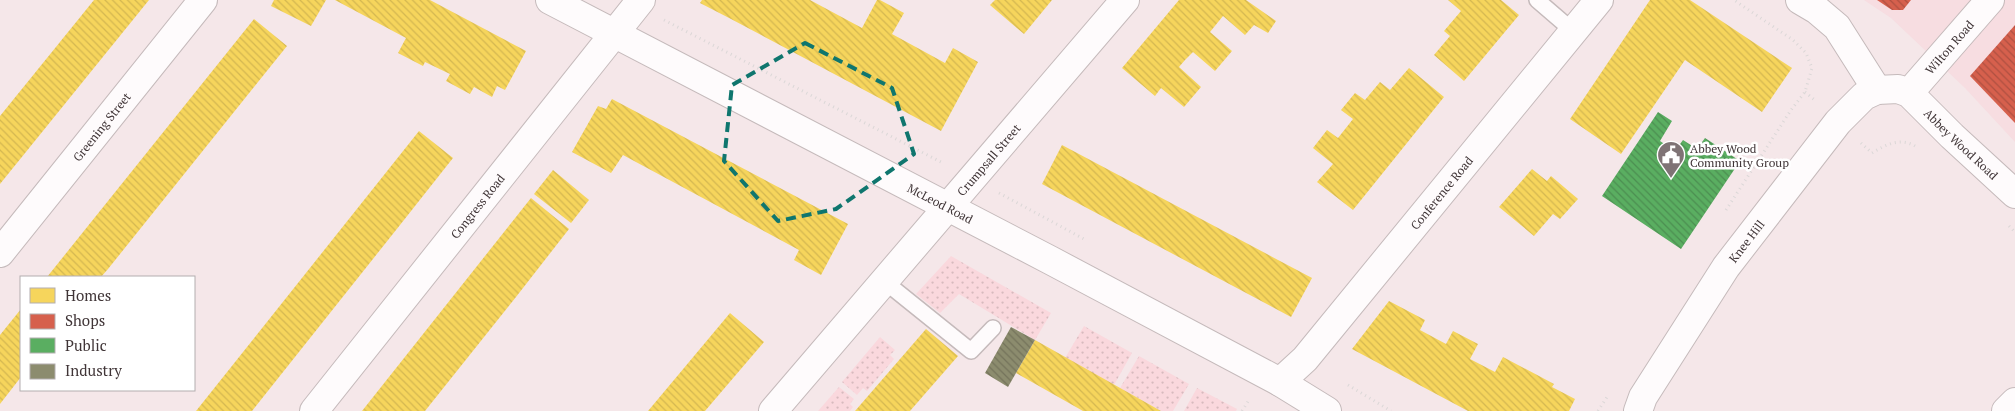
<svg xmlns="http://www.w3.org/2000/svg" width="2015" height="411" font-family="'PT Serif',serif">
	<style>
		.built { fill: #f7dde1 }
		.grass { fill: url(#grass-dots) }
		.homes { fill: url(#homes-back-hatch) }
		.shops { fill: url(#shops-back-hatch) }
		.public { fill: url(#public-back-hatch) }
		.industry { fill: url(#industry-back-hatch) }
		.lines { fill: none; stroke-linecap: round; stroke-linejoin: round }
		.service-casing { stroke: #c5babb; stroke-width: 18 }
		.minor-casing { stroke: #c5babb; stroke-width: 30 }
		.secondary-casing { stroke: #c5babb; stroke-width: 30 }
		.primary-casing { stroke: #c5babb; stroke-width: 30 }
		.path { stroke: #dbd7d7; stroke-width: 3; stroke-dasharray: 1 4; stroke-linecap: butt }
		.service { stroke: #fefbfc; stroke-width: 15 }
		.minor { stroke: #fefbfc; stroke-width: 28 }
		.secondary { stroke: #fefbfc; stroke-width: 28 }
		.primary { stroke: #fefbfc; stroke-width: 28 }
		.marked { fill: none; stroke: #0f766e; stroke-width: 4; stroke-dasharray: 10 6; stroke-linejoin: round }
		.labels { text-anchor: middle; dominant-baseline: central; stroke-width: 5; stroke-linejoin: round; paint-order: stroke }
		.street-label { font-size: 12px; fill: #403537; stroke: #fff }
		.poi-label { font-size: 12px; fill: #403537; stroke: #fff; text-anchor: start }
	</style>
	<defs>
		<pattern id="grass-dots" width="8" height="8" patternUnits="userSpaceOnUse" patternTransform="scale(1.25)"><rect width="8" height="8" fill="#fad8dd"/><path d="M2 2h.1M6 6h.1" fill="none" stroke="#d7babe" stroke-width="1.8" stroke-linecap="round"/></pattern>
		<pattern id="homes-back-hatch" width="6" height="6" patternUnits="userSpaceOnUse" patternTransform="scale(1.25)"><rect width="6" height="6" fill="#f6d55c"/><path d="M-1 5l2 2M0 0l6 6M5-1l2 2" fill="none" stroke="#d4b751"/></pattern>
		<pattern id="shops-back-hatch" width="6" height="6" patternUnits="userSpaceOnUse" patternTransform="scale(1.25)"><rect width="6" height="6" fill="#d6604d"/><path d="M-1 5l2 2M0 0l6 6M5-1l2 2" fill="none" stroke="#af5041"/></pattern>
		<pattern id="public-back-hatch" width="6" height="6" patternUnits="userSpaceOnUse" patternTransform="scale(1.25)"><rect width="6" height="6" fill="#5aae61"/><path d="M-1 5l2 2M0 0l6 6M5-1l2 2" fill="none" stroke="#4c8e51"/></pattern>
		<pattern id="industry-back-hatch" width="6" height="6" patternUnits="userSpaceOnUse" patternTransform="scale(1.25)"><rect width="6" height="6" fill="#8c8c6e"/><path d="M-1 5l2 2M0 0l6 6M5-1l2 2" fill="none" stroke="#74735b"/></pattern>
	</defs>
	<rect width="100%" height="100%" fill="#f5e7e9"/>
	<polygon class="built" points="1864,0 2015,0 2015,142 1965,88 1891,18"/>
	<g class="grass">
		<polygon points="951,256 1051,313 1035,340 959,294 940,313 916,294"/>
		<polygon points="1084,326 1132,353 1114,385 1065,358"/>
		<polygon points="880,337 895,350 890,355 894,359 867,391 863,388 857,395 842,382"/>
		<polygon points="1139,356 1189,384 1173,411 1161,411 1120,388"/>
		<polygon points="839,387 854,399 850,404 853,407 850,411 818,411"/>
		<polygon points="1197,388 1237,409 1236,411 1184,411"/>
	</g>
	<g class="homes">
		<polygon points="94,0 149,0 0,184 0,116"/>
		<polygon points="274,0 326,0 311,26 271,6"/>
		<polygon points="335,0 430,0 526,51 505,90 497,86 492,97 474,87 470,94 446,81 450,74 425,62 423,66 398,53 406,38"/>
		<polygon points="702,0 810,0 862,28 877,0 880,0 904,13 892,34 945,63 953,48 978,62 941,131 731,19 700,3"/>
		<polygon points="995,0 1052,0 1024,34 990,5"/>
		<polygon points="1179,0 1246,0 1276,21 1268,33 1254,25 1245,35 1223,16 1210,32 1232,51 1215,71 1193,52 1185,60 1179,67 1201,87 1184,107 1161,88 1155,96 1122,68"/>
		<polygon points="1448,0 1501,0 1519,15 1464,81 1434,55 1450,36 1444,31 1461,11"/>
		<polygon points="1650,0 1690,0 1792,68 1762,112 1685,60 1621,154 1570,119"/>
		<polygon points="254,19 287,46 108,269 101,277 47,277"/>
		<polygon points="1409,68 1444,97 1353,210 1317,182 1333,164 1313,148 1327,130 1338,138 1353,119 1341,110 1355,93 1365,100 1380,82 1390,90"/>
		<polygon points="612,99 848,224 821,275 794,260 799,250 623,155 611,173 572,152 598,106 606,109"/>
		<polygon points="419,131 453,158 400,225 252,411 196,411"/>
		<polygon points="1062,145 1312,278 1291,317 1042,184"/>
		<polygon points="1532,169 1547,181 1551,176 1578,199 1560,219 1553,214 1534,236 1499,207"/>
		<polygon points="553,170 589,200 571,223 534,194"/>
		<polygon points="531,198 569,229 516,297 425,411 362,411"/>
		<polygon points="1389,301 1425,320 1420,330 1446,344 1453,331 1478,344 1470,359 1495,372 1503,357 1554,384 1552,387 1575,399 1569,411 1468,411 1352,349"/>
		<polygon points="21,309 21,377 0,404 0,335"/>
		<polygon points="730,313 764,342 705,411 648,411"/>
		<polygon points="926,329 958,356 910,411 855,411"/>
		<polygon points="1035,340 1145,402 1161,411 1083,411 1016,373"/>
	</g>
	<g class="shops">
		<polygon points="1877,0 1911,0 1903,10 1892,10"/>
		<polygon points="2015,25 2015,123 1970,76"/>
	</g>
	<polygon class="public" points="1658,112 1672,121 1660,141 1675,151 1683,140 1697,149 1705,138 1740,161 1681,249 1602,196"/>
	<polygon class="industry" points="1011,327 1035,340 1008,387 985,373"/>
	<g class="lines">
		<defs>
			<g id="service">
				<polyline points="1537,0 1573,31"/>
				<polyline points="884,281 971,351 993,328"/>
			</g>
			<g id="minor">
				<polyline points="1800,0 1817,10 1837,27 1877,90"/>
				<path id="s1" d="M1909,93L1990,0"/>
				<path id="s2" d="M0,253L203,0"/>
				<path id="s3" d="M1280,382L1305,359L1599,0"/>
				<path id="s4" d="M314,411L641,0"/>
				<path id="s5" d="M773,411L1125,0"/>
			</g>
			<g id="secondary">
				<path id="s6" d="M550,0L1050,260L1280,382L1327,411"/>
				<path id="s7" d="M1638,411L1643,397L1726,267L1838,122L1864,96L1877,90L1898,89L1909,93L1952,136L2015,194"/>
			</g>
			<polyline id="primary" points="2006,411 2015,402"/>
		</defs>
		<use href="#service" class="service-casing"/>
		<use href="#minor" class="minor-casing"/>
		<use href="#secondary" class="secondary-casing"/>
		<use href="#primary" class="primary-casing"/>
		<g class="path">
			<polyline points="664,20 943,163"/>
			<polyline points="1805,92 1816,101"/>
			<path d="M1861,143L1872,153C1885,145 1900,137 1915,146"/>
			<polyline points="999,193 1084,239"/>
			<polyline points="1726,210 1791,110 1805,92 1812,68 1806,53 1793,40 1734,0"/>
			<polyline points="2009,226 2015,232"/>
			<polyline points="1348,385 1391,411"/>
			<polyline points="1242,411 1249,400"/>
			<polyline points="1598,411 1607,397"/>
		</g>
		<use href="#service" class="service"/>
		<use href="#minor" class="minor"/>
		<use href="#secondary" class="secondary"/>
		<use href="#primary" class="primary"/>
	</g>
	<path class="marked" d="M805,43L892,88L914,154L836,209L778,221L724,161L732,85Z"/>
	<defs>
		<symbol id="civic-pin" viewBox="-11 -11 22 30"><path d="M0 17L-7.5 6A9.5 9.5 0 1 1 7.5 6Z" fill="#7f7375" stroke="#fff"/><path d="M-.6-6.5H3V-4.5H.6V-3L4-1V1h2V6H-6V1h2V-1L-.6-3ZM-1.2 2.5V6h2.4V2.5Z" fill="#fff"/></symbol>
	</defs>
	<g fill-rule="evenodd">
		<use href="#civic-pin" x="1655" y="139" width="32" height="43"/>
	</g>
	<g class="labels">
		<g class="street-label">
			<text stroke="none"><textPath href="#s1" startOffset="61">Wilton Road</textPath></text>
			<text stroke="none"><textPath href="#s2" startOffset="162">Greening Street</textPath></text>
			<text stroke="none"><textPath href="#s7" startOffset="509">Abbey Wood Road</textPath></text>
			<text stroke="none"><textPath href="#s5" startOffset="331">Crumpsall Street</textPath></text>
			<text stroke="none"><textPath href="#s3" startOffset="249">Conference Road</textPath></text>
			<text stroke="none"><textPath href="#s6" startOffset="440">McLeod Road</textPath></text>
			<text stroke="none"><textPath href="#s4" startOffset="262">Congress Road</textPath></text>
			<text stroke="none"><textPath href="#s7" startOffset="202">Knee Hill</textPath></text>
		</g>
		<g class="poi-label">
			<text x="1690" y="148">Abbey Wood<tspan x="1690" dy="14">Community Group</tspan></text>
		</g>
	</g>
	<rect x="20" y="276" width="175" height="115" fill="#ffffff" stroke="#b3aeaf"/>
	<rect x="30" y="288" width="25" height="15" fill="#f6d55c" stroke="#b3aeaf"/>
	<text x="65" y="301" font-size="15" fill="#403537">Homes</text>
	<rect x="30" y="314" width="25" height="15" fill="#d6604d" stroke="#b3aeaf"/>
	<text x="65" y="326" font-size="15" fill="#403537">Shops</text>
	<rect x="30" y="338" width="25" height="15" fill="#5aae61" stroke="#b3aeaf"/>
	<text x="65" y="351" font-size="15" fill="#403537">Public</text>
	<rect x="30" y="364" width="25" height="15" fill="#8c8c6e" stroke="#b3aeaf"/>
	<text x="65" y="376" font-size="15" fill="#403537">Industry</text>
</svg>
